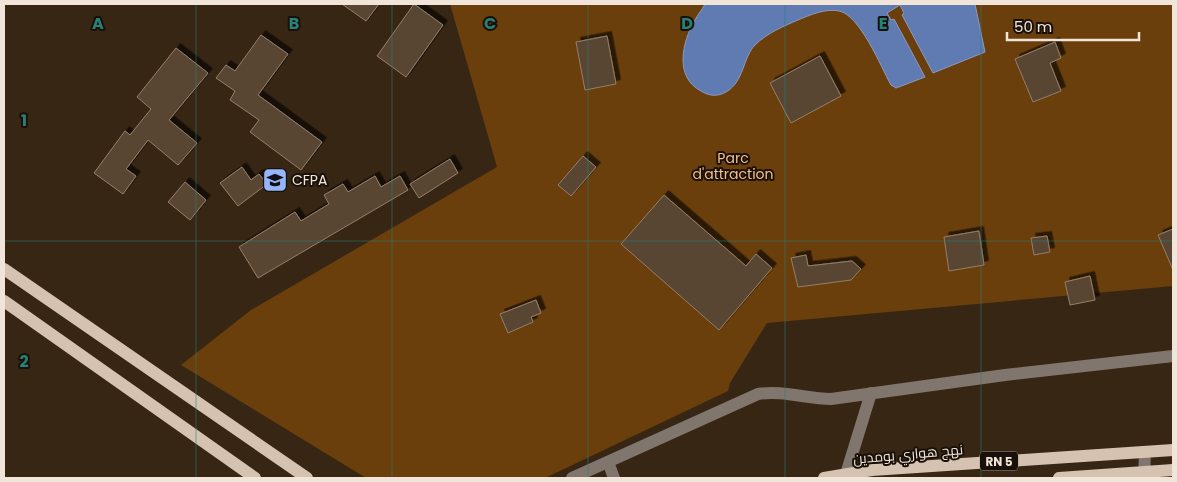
<svg xmlns="http://www.w3.org/2000/svg" width="1177" height="482" font-family="Poppins,Cairo,sans-serif">
	<style>
		.green { fill: #6a3f0c }
		.water { fill: #607ab2; stroke: #8c9abe }
		.building { fill: #584532; stroke: #957f6b; filter: url(#shadow) }
		.lines { fill: none; stroke-linecap: round; stroke-linejoin: round }
		.minor { stroke: #80766d; stroke-width: 12 }
		.major { stroke: #d6c2b0; stroke-width: 12 }
		.grid { fill: none; stroke: #268179; stroke-width: 1; stroke-opacity: 0.55 }
		.labels { text-anchor: middle; dominant-baseline: central; stroke-width: 4; stroke-linejoin: round; paint-order: stroke }
		.shield { fill: #191109; stroke: #b0a59b; stroke-width: 1 }
		.shield-label { font-size: 12px; font-weight: bold; fill: #f1e4d9 }
		.park-label { font-size: 14px; fill: #f7be87; stroke: #191109 }
		.poi-label { font-size: 14px; fill: #f1e4d9; stroke: #191109; text-anchor: start }
		.street-label { font-size: 14px; fill: #f1e4d9; stroke: #191109 }
		.grid-label { font-size: 16px; text-anchor: middle; font-weight: bold; fill: #268179; stroke: #191109; stroke-width: 4; stroke-linejoin: round; paint-order: stroke }
	</style>
	<defs>
		<filter id="shadow"><feDropShadow dx="4.5" dy="-4.5" stdDeviation="0" flood-color="#0009"/></filter>
	</defs>
	<rect width="100%" height="100%" fill="#382614"/>
	<polygon class="green" points="450,4 1173,4 1173,286 767,323 730,383 728,391 545,478 366,478 181,365 251,310 497,167"/>
	<path class="water" d="M705,4H975L985,52L933,73L902,15L904,13L900,5L887,13L891,20L894,19L925,77L896,88L891,85C881,67 860,15 839,11C826,8 810,15 798,20C784,26 767,33 755,45C743,57 744,82 726,92C717,97 709,96 701,91C674,77 682,42 695,20C698,14 702,10 705,4Z"/>
	<g class="building">
		<polygon points="342,4 379,4 366,21"/>
		<polygon points="414,4 443,25 406,77 377,56"/>
		<polygon points="261,35 288,54 258,95 322,142 301,170 250,132 259,120 230,100 235,91 216,78 226,65 235,71"/>
		<polygon points="607,36 616,84 585,90 576,42"/>
		<polygon points="1055,42 1061,58 1050,63 1061,91 1033,102 1015,59"/>
		<polygon points="176,48 208,73 169,120 197,143 178,165 148,140 126,169 136,176 123,194 94,173 125,131 130,135 151,109 137,97"/>
		<polygon points="820,56 841,96 791,123 770,83"/>
		<polygon points="583,156 596,167 571,196 558,185"/>
		<polygon points="450,159 458,173 419,198 410,184"/>
		<polygon points="242,167 251,180 259,174 267,184 238,206 220,183"/>
		<polygon points="375,176 381,187 400,176 408,190 258,278 239,247 295,212 301,221 329,204 324,195 343,184 348,192"/>
		<polygon points="185,182 206,200 190,220 168,202"/>
		<polygon points="664,195 746,266 756,254 772,268 719,330 621,244"/>
		<polygon points="1173,229 1173,270 1158,235"/>
		<polygon points="979,231 984,265 949,271 944,237"/>
		<polygon points="1047,236 1050,252 1034,255 1031,238"/>
		<polygon points="806,255 808,266 852,261 861,269 851,280 798,287 791,258"/>
		<polygon points="1090,276 1095,300 1070,305 1065,282"/>
		<polygon points="536,300 541,313 531,317 533,322 508,333 500,314"/>
	</g>
	<g class="lines">
		<g class="minor">
			<polyline points="608,462 614,478"/>
			<polyline points="846,474 871,393"/>
			<path d="M572,478L758,394C783,390 807,399 831,399L1005,375L1173,356"/>
			<polyline points="1144,478 1145,452"/>
		</g>
		<g class="major">
			<polyline points="4,269 307,478"/>
			<polyline points="4,301 255,478"/>
			<polyline points="824,478 872,470 1173,450"/>
			<polyline points="1059,478 1173,470"/>
		</g>
	</g>
	<path class="grid" d="M196,4V478M392,4V478M588,4V478M785,4V478M981,4V478M4,241H1173"/>
	<defs>
		<symbol id="university-square" viewBox="-11 -11 22 22"><rect x="-9" y="-9" width="18" height="18" rx="4" fill="#95b6fd" stroke="#191109"/><path d="M0-5L7-2L0 1L-7-2ZM-4 1L0 2.5L4 1V4Q0 6-4 4Z" fill="#111"/></symbol>
	</defs>
	<g fill-rule="evenodd">
		<use href="#university-square" x="261" y="166" width="28" height="28"/>
	</g>
	<g class="labels">
		<rect class="shield" x="980" y="451.5" width="38" height="19" rx="4"/>
		<g class="shield-label">
			<text x="999" y="461">RN 5</text>
		</g>
		<g class="park-label">
			<text x="733" y="158">Parc<tspan x="733" dy="16">d'attraction</tspan></text>
		</g>
		<g class="poi-label">
			<text x="292" y="180">CFPA</text>
		</g>
		<g class="street-label">
			<text transform="translate(908 454) rotate(-5)">نهج هواري بومدين</text>
		</g>
	</g>
	<g class="grid-label">
		<text x="98" y="29">A</text>
		<text x="294" y="29">B</text>
		<text x="490" y="29">C</text>
		<text x="687" y="29">D</text>
		<text x="883" y="29">E</text>
		<text x="24" y="126">1</text>
		<text x="24" y="367">2</text>
	</g>
	<rect width="1177" height="482" fill="none" stroke="#f1e4d9" stroke-width="10"/>
	<path d="M1007 32v8h132v-8" fill="none" stroke="#f1e4d9" stroke-width="2.5"/>
	<text x="1014" y="32" font-size="15" fill="#f1e4d9" stroke="#191109" stroke-width="4" paint-order="stroke">50 m</text>
</svg>
